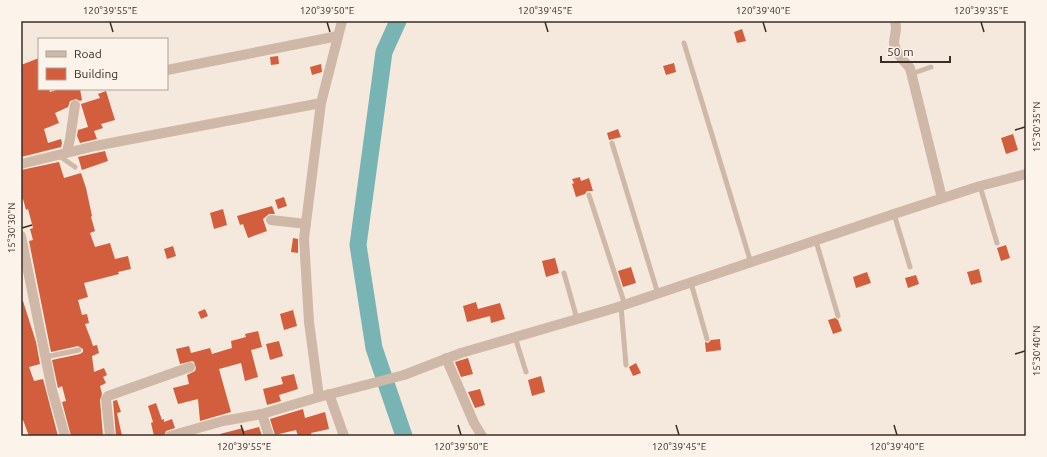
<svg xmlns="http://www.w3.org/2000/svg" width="1047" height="457" font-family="Ubuntu,sans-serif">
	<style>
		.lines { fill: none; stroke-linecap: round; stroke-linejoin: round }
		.river { stroke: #79b4b5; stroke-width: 17 }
		.building { fill: #d25e3e }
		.lane { stroke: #cfb8a7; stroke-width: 5 }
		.street { stroke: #cfb8a7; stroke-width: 10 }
		.ticks { fill: none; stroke: #3a2e28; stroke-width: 1.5 }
		.neatline { fill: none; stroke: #3a2e28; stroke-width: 1.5 }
		.ticks-label { font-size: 10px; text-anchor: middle; fill: #3a2e28 }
	</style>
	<rect width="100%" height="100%" fill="#f5e9dd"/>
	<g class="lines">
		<polyline class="river" points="398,21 384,52 358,245 374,348 404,436"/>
	</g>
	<g class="building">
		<polygon points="742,29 746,41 737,43 734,32"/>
		<polygon points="278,56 279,64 271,65 270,57"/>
		<polygon points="39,58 39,89 49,89 50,92 60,89 80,89 82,100 80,101 76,99 70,101 68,107 55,113 59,123 44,129 48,143 61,139 62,143 61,147 21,157 21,65"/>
		<polygon points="674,63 676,72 666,75 663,66"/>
		<polygon points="321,64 322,72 312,75 310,67"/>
		<polygon points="106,91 115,120 101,124 103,128 94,131 97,139 80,143 77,136 78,130 88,127 81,104 100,98 98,94"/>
		<polygon points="618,129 621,137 609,140 607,133"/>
		<polygon points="1013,134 1018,150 1006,154 1001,138"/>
		<polygon points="105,151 108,161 82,170 78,157"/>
		<polygon points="59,162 64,178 81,173 86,188 92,216 91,217 95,231 90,233 95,247 110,243 115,259 128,256 131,269 118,272 119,274 84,283 88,297 78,300 82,315 87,314 89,323 85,324 91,340 93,346 97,345 99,353 92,356 94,372 104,368 107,375 103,377 106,383 100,386 102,394 100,400 103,436 71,436 62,402 66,401 62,386 58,388 52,360 80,354 83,352 83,349 78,346 51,352 29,241 33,240 30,229 33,228 28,209 26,210 23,199 21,200 21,170"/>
		<polygon points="580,177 581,181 589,178 593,191 587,191 585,194 576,197 572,184 574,183 572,179"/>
		<polygon points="284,197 287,206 278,209 275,200"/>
		<polygon points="272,206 275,214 269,214 263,219 267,231 248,238 243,224 240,225 237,216"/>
		<polygon points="223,209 227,225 214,229 210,213"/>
		<polygon points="293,238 298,239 298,253 291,252"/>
		<polygon points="1006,245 1010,258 1001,261 997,248"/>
		<polygon points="173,246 176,256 167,259 164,249"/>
		<polygon points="555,258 559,273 546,277 542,261"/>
		<polygon points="631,267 636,283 623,287 618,271"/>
		<polygon points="979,269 982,282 971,285 967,272"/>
		<polygon points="867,272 871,283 856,288 853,277"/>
		<polygon points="916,275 919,284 908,288 905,278"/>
		<polygon points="21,301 23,301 36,342 40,364 29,367 34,381 43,379 58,436 29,436 23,420 21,420"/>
		<polygon points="476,302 478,309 500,303 505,319 491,323 490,316 467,322 463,306"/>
		<polygon points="205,309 208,316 201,319 198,312"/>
		<polygon points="293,310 297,326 284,330 280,314"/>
		<polygon points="835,318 838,320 842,331 833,334 828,320"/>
		<polygon points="258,331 262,347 251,350 258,377 245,381 241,363 219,369 231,412 200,421 198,399 178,404 173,388 189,384 187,375 195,371 196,368 194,362 192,361 180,364 176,349 189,346 191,353 210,348 212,354 232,348 231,341 246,337 245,334"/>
		<polygon points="720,339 721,350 706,352 705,342 708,343 711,340"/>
		<polygon points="279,341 283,356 270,360 266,344"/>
		<polygon points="468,358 473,374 461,377 455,362"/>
		<polygon points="636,363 641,373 633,376 629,367"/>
		<polygon points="294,374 298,389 279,395 281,401 267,405 263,389 283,384 281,377"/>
		<polygon points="541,376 545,392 532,396 528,380"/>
		<polygon points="480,389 485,405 475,408 468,392"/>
		<polygon points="117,400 121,412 117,413 122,436 116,436 113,401"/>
		<polygon points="156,403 162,420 164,419 164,422 172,419 175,428 166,431 164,436 154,436 151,423 153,422 148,406"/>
		<polygon points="303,409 305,418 325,412 329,429 311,433 312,436 298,436 296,430 275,435 270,419"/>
		<polygon points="259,427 262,436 221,436 220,434 243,428 244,431"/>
	</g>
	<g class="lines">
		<g class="lane">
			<polyline points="684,43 751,263"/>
			<polyline points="911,74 931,67"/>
			<polyline points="612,143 658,294"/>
			<polyline points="58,155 75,167"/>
			<polyline points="980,186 997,243"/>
			<polyline points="589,195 625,305"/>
			<polyline points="894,214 910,267"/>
			<polyline points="816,241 838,316"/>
			<polyline points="564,273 577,319"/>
			<polyline points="691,283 707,339"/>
			<polyline points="621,306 626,365"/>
			<polyline points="515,337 526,372"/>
			<polyline points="45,357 79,350"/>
		</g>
		<g class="street">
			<path d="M895,21C898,32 894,35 894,43C895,51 904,62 910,68L942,198"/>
			<polyline points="167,70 338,36"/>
			<polyline points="67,152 70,139 75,105"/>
			<polyline points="21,164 95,146 321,103"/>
			<polyline points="271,220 306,224"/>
			<polyline points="21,236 52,390 65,436"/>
			<polyline points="446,358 474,423 482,436"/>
			<polyline points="329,394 344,436"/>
			<polyline points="319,397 309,322 304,239 321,103 342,21"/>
			<polyline points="262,414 269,436"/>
			<polyline points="110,436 106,399 108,396 190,367"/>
			<polyline points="170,436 223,421 262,414 319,397 404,375 461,353 615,308 894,214 980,186 1026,174"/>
		</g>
	</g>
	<path class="ticks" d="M110,22L113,32M327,22L330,32M545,22L548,32M763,22L766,32M981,22L984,32M1015,130L1025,127M22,228L32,225M1015,354L1025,351M241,425L244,435M458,425L461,435M676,425L679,435M894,425L897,435"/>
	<rect width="1047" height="457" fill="none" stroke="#fcf3ea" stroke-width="44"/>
	<rect x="38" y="38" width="130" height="52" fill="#fcf3ea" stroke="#aea49c"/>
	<rect x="46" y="51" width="20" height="6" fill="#cfb8a7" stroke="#aea49c"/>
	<text x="74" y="58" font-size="12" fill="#3a2e28">Road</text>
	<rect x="46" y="68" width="20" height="12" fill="#d25e3e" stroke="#aea49c"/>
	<text x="74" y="78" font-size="12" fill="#3a2e28">Building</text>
	<path d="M881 56v6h69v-6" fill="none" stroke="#3a2e28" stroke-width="2"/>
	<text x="887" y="56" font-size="12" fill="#3a2e28" stroke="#fcf3ea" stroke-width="3" paint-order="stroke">50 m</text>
	<rect x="22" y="22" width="1003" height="413" class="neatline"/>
	<g class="ticks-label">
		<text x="110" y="14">120°39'55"E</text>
		<text x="327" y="14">120°39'50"E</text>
		<text x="545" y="14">120°39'45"E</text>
		<text x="763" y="14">120°39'40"E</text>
		<text x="981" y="14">120°39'35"E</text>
		<text transform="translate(1036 127) rotate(-90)" y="4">15°30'35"N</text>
		<text transform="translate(11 228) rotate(-90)" y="4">15°30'30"N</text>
		<text transform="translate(1036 351) rotate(-90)" y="4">15°30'40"N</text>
		<text x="244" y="450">120°39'55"E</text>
		<text x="461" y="450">120°39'50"E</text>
		<text x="679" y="450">120°39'45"E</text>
		<text x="897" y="450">120°39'40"E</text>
	</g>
</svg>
